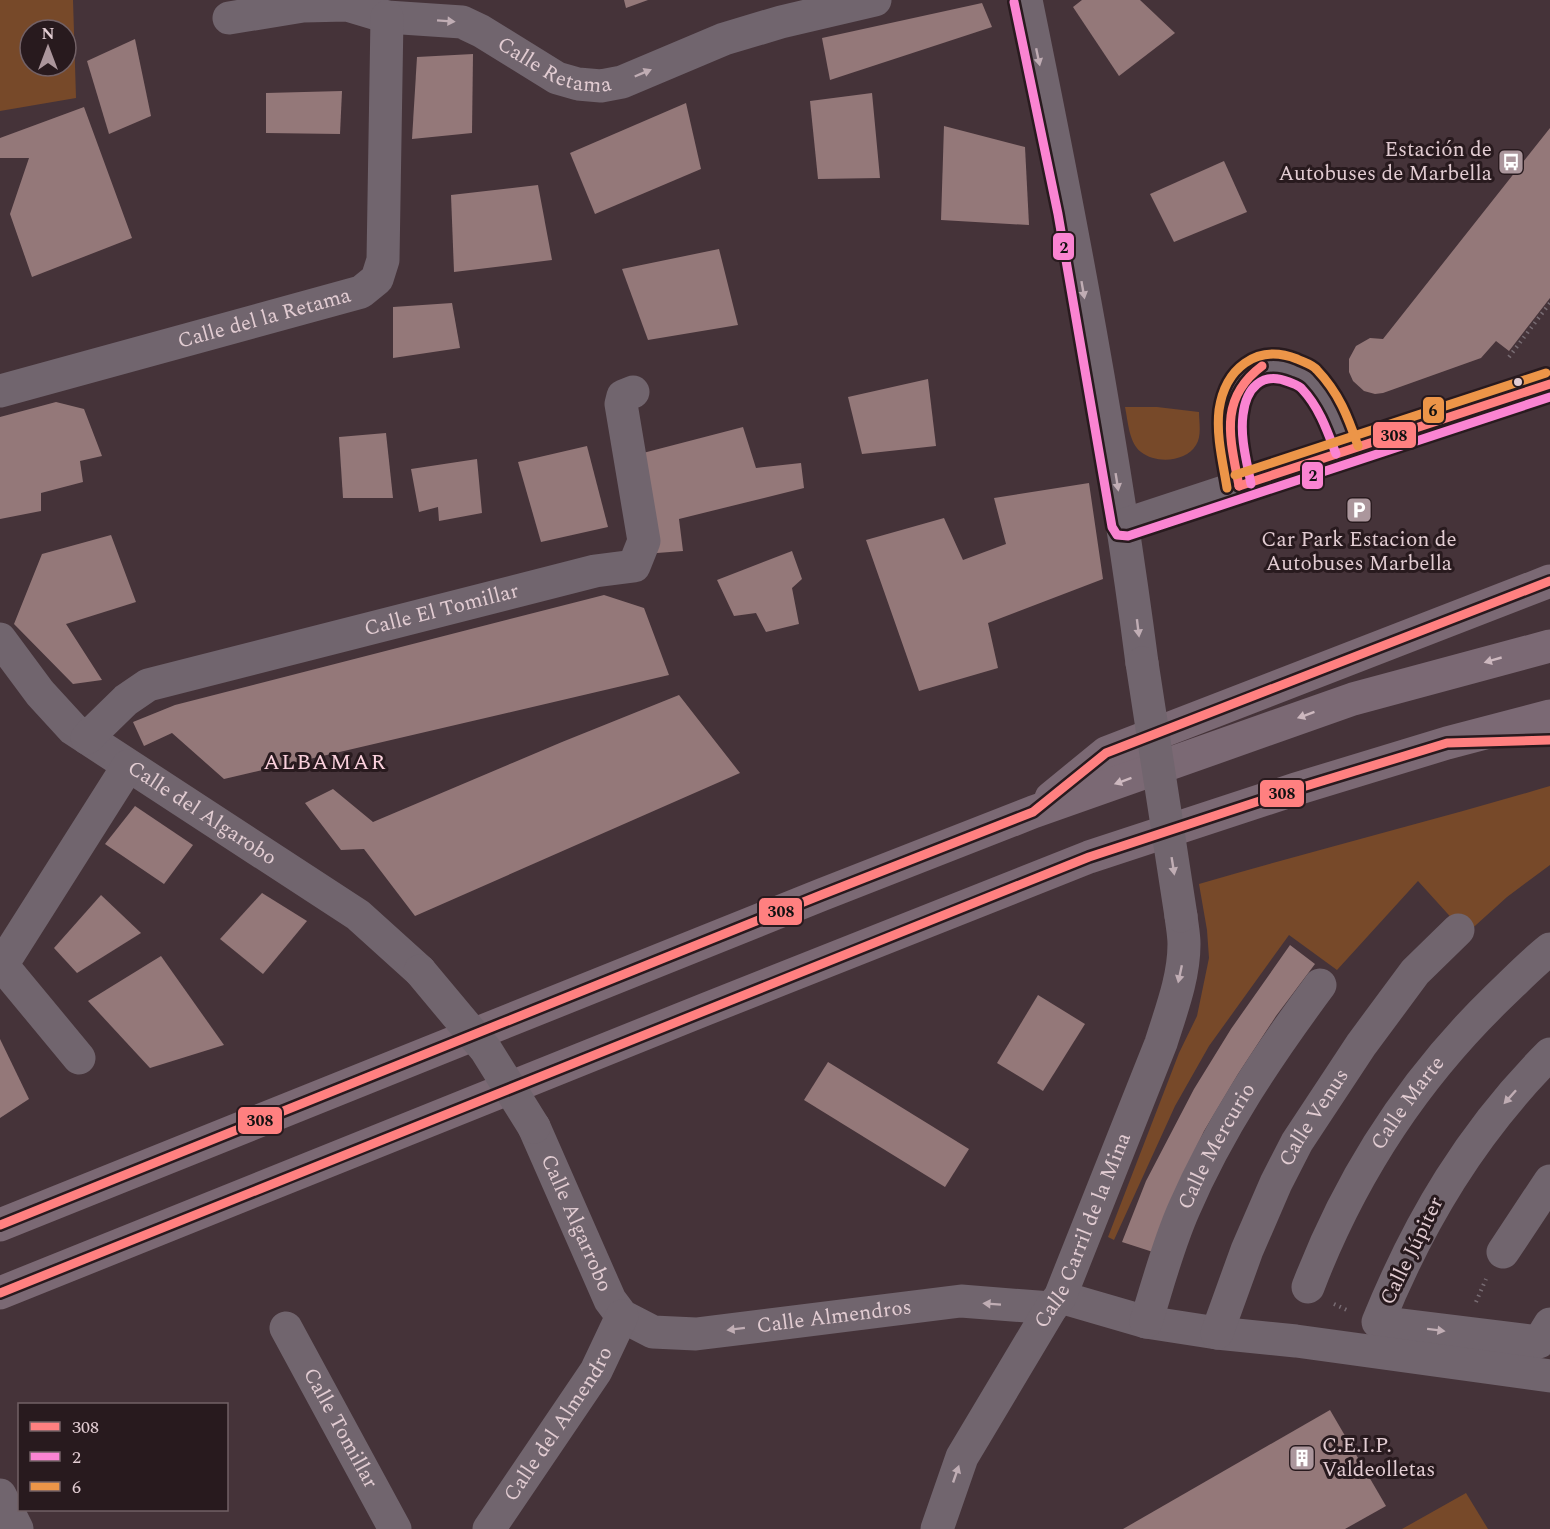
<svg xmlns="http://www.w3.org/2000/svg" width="1550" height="1529" font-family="Spectral,serif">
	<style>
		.green { fill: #774929; fill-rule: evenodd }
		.building { fill: #947879 }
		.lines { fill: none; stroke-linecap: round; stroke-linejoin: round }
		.path { stroke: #786c73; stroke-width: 4; stroke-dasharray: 1.5 4.5; stroke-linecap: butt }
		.minor { stroke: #71656e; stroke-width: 33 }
		.highway { stroke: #7b6974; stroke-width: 33 }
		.minor-bridge { stroke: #71656e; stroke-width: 33 }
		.bus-1-casing { stroke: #281a1e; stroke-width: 14 }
		.bus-2-casing { stroke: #281a1e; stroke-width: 14 }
		.bus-3-casing { stroke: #281a1e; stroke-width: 14 }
		.bus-1 { stroke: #ff8080; stroke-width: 9 }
		.bus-2 { stroke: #fa84d2; stroke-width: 9 }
		.bus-3 { stroke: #ec9548; stroke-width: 9 }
		.oneway { fill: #c0adb4 }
		.oneway2 { fill: #cdb8bf }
		.bus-dot { fill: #e2ccd2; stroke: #281a1e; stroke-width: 2 }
		.labels { text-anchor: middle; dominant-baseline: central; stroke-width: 6; stroke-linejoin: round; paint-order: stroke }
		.street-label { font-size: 21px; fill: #e2ccd2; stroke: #281a1e }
		.poi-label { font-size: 21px; fill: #e2ccd2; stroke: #281a1e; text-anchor: end }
		.neighbourhood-label { font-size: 22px; letter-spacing: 1.5px; fill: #fbd1dd; stroke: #281a1e }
		.line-badge { stroke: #281a1e; stroke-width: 2 }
		.pale-badge-label { font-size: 16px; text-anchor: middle; font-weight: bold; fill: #111 }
	</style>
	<rect width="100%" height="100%" fill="#453339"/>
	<g class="green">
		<path d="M0,0H73L76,98L0,111ZM30,30H66V66H30Z"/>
		<path d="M1125,407H1157L1199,412C1199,422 1202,436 1196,445C1186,462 1156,464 1141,452C1129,443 1128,421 1125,407Z"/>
		<path d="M1550,786V865L1507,897L1466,934L1418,881L1337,970L1289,935L1209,1046L1175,1106L1114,1240L1108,1237L1179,1053L1197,1016L1209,958L1207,930L1199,884C1315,850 1433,821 1550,786Z"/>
		<polygon points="1466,1493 1488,1529 1402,1529"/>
	</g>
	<g class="building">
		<polygon points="624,0 648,0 626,8"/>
		<polygon points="1082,0 1140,0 1175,33 1119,76 1073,7"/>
		<polygon points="982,3 992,27 830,80 822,38"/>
		<polygon points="135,39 151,116 109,134 87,61"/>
		<polygon points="473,54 472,133 412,139 417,57"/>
		<polygon points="342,91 340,134 266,133 266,93"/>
		<polygon points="872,93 880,178 818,179 810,101"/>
		<polygon points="686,103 701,169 595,214 570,153"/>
		<polygon points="84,107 132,238 32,277 10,214 29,158 0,158 0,138"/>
		<polygon points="944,126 1025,147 1029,225 941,220"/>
		<polygon points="1550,128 1550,298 1509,351 1496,341 1481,358 1383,393 1375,394 1364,391 1353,381 1349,372 1349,359 1356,346 1370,338 1383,339"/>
		<polygon points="1224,161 1247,212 1174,242 1150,194"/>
		<polygon points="538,185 552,260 454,272 451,195"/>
		<polygon points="719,249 738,325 648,340 622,269"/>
		<polygon points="452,303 460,348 393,358 393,307"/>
		<polygon points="928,379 936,446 862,454 848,397"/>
		<polygon points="56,402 84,409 102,456 80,461 83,482 41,493 41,511 0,519 0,417"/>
		<polygon points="743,427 756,468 801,463 804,488 679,519 683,551 657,553 643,453"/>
		<polygon points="386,433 393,498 343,498 339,437"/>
		<polygon points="587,446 608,527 541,542 518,462"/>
		<polygon points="477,459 482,513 439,521 438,507 419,512 411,469"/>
		<polygon points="1089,483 1103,579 988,623 998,668 919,691 866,540 944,518 963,560 1006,544 994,498"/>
		<polygon points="111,535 136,602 66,624 102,680 73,684 14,624 42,554"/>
		<polygon points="792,551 802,579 792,588 799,624 766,632 756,613 734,616 717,580"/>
		<polygon points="604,595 644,608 669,675 224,779 172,733 144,746 133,722 175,705"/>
		<polygon points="679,695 740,773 415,916 364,849 341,850 305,803 333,789 373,822 562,742"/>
		<polygon points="135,806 193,845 164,884 105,844"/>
		<polygon points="262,893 307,921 263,974 220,939"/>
		<polygon points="101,895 141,933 77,973 54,948"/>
		<polygon points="1290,945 1315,964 1276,1016 1238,1074 1204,1131 1174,1193 1153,1252 1122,1242 1146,1181 1194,1089 1231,1029"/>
		<polygon points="161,956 224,1045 150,1068 88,1001"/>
		<polygon points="1038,995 1085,1024 1043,1091 997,1063"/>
		<polygon points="0,1039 29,1099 0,1118"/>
		<polygon points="828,1062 969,1149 945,1187 804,1100"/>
		<polygon points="1330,1410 1386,1506 1345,1529 1123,1529"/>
	</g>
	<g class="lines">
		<g class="path">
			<polyline points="1509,357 1550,303"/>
			<polyline points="1476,1302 1486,1279"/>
			<polyline points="1334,1304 1349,1311"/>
		</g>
		<g class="minor">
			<path d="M1026,0C1071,220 1113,440 1142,663"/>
			<path id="s1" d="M229,18L303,6L347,5L387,17L462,22L481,31L557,78L578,84L601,86L622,82L724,39L781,22L875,0"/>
			<path id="s2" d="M0,391L361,292L377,279L383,260L387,17"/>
			<polyline points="1239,486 1230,431 1231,411 1237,391 1249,374 1262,366 1286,368 1308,377 1334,413 1347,450"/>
			<polyline points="1124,525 1550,384"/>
			<path id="s3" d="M0,639L40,693L73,729L358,915L420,971"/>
			<path id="s4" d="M87,738L126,700L148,685L595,571L634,566L644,541L621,404L623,396L633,392"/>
			<path d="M1550,1054C1472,1132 1419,1221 1378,1322L1539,1342L1550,1324"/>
			<polyline points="79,1058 2,965 128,766"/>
			<path id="s5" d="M534,1127L610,1300L622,1316L653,1332L696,1334L961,1301L1051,1308"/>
			<polyline points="1503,1252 1550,1181"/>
			<path id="s6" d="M1308,1287C1350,1177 1412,1081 1496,999C1514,982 1531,964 1550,949"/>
			<polyline points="1060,1297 1146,1322 1217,1333 1296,1341 1550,1376"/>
			<path id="s7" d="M1146,1322C1158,1284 1168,1245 1184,1209C1219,1128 1268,1055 1320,985"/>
			<path id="s8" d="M286,1328L395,1529"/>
			<path id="s9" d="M1217,1333L1247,1250L1276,1183L1297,1142L1361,1045L1415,972L1458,930"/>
			<polyline points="0,1495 17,1529"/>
			<path id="s10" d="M489,1529L596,1371L622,1316"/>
			<path id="s11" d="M937,1529L962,1457L1051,1308L1060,1297L1161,1043C1171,1011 1184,978 1184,944C1184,935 1182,925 1181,916"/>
		</g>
		<g class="highway">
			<polyline points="1051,798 1106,753 1550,581"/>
			<polyline points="0,1225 821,895 1033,812 1353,699 1550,646"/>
			<polyline points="0,1293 706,1009 1089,857 1296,789 1447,743 1550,716"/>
		</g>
		<g class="minor-bridge">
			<polyline points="1142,663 1181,916"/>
			<polyline points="420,971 486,1050 534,1127"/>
		</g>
		<defs>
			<g id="bus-1">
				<polyline points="1239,486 1550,384"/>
				<path d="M1239,486C1230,438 1218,399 1262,366"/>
				<polyline points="0,1225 821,895 1033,812 1106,753 1550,581"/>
				<polyline points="0,1293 1089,857 1296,789 1447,743 1550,740"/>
			</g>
			<g id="bus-2">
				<polyline points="1014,2 1058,214 1112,527 1117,535 1128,536 1550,397"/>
				<path d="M1251,484C1247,462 1240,438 1243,415C1246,388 1262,371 1289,382C1294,384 1299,385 1302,389C1319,407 1327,430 1336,454"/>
			</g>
			<g id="bus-3">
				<polyline points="1235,475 1546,373"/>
				<path d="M1227,488C1223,463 1216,436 1219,410C1225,369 1256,343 1297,359C1303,362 1312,364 1317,370C1339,393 1348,417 1358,446"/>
			</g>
		</defs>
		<use href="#bus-1" class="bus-1-casing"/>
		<use href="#bus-2" class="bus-2-casing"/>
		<use href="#bus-3" class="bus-3-casing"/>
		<use href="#bus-1" class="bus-1"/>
		<use href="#bus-2" class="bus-2"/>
		<use href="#bus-3" class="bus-3"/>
	</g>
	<defs><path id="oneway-solid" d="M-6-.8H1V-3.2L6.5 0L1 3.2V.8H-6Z" transform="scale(1.5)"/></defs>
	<g class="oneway">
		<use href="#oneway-solid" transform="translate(446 21) rotate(4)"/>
		<use href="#oneway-solid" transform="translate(1038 57) rotate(78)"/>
		<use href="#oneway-solid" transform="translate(643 73) rotate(-23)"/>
		<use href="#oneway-solid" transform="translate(1083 290) rotate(80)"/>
		<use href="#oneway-solid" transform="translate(1117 482) rotate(81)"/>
		<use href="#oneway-solid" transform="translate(1138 628) rotate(83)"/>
		<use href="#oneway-solid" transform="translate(1173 866) rotate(81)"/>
		<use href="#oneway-solid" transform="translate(1180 974) rotate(102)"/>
		<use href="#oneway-solid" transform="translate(1510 1097) rotate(132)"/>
		<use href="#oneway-solid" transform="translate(992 1304) rotate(-176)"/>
		<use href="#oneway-solid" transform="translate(736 1329) rotate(173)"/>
		<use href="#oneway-solid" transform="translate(1436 1330) rotate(7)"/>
		<use href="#oneway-solid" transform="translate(956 1474) rotate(-71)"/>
	</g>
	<g class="oneway2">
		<use href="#oneway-solid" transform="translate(1493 660) rotate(164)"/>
		<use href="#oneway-solid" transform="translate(1306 715) rotate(160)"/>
		<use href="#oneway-solid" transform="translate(1123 781) rotate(160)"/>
	</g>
	<defs>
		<symbol id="bus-square" viewBox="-11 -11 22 22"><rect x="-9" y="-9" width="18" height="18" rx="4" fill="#ab969c" stroke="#281a1e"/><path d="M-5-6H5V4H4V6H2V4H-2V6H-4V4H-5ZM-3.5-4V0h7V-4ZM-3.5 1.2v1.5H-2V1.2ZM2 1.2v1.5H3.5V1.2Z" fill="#fff"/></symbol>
		<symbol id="parking-square" viewBox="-11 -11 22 22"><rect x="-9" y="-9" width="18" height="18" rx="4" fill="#ab969c" stroke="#281a1e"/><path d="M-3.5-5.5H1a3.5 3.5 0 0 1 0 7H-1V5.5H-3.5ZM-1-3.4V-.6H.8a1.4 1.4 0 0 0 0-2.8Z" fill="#fff"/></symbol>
		<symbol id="building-square" viewBox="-11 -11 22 22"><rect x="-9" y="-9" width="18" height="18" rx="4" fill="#ab969c" stroke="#281a1e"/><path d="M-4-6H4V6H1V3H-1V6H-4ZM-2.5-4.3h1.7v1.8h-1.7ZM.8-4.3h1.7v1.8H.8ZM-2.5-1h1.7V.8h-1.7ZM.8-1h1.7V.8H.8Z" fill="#fff"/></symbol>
	</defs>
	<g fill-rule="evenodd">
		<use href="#bus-square" x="1496" y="147" width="30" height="30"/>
		<use href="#parking-square" x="1344" y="495" width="30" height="30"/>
		<use href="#building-square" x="1287" y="1443" width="30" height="30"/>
	</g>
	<circle class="bus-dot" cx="1518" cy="382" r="5"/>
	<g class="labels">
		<g class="street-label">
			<text stroke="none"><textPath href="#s1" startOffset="340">Calle Retama</textPath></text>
			<text stroke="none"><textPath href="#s2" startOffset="274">Calle del la Retama</textPath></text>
			<text stroke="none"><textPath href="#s4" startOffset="384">Calle El Tomillar</textPath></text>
			<text stroke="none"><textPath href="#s3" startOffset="270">Calle del Algarobo</textPath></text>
			<text stroke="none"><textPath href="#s6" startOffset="210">Calle Marte</textPath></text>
			<text stroke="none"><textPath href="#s9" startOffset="237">Calle Venus</textPath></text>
			<text stroke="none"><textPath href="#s7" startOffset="190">Calle Mercurio</textPath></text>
			<text stroke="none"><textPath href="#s5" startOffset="105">Calle Algarrobo</textPath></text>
			<text stroke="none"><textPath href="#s11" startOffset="334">Calle Carril de la Mina</textPath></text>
			<text transform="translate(1412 1251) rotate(-64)">Calle Júpiter</text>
			<text stroke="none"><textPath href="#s5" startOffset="426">Calle Almendros</textPath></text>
			<text stroke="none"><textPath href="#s10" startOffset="126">Calle del Almendro</textPath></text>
			<text stroke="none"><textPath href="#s8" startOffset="114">Calle Tomillar</textPath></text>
		</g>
		<g class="poi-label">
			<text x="1492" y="150">Estación de<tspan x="1492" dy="24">Autobuses de Marbella</tspan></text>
			<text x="1359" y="540" text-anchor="middle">Car Park Estacion de<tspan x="1359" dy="24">Autobuses Marbella</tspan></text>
			<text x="1322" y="1446" text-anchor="start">C.E.I.P.<tspan x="1322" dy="24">Valdeolletas</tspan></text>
		</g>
		<g class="neighbourhood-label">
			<text x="325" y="762">ALBAMAR</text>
		</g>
	</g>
	<g class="line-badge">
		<rect x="1052" y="232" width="23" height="29" rx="6" fill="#fa84d2"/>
		<rect x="1422" y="396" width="23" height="28" rx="6" fill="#ec9548"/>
		<rect x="1372" y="421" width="45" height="28" rx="6" fill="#ff8080"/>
		<rect x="1301" y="461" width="23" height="29" rx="6" fill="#fa84d2"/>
		<rect x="1259" y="779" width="46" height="29" rx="6" fill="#ff8080"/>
		<rect x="758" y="897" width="45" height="29" rx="6" fill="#ff8080"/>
		<rect x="237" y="1106" width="46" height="29" rx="6" fill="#ff8080"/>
	</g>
	<g class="pale-badge-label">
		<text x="1064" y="253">2</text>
		<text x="1433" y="416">6</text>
		<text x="1394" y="441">308</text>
		<text x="1313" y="481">2</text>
		<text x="1282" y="799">308</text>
		<text x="781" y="917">308</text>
		<text x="260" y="1126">308</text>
	</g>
	<rect x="18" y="1403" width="210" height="108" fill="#281a1e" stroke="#726166" stroke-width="1.5"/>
	<rect x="30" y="1422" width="30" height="9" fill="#ff8080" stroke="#726166" stroke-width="1.5"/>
	<text x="72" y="1433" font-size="18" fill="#e2ccd2">308</text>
	<rect x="30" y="1452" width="30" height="9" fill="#fa84d2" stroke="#726166" stroke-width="1.5"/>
	<text x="72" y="1463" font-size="18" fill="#e2ccd2">2</text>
	<rect x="30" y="1482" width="30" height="9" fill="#ec9548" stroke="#726166" stroke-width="1.5"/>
	<text x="72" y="1493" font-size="18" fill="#e2ccd2">6</text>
	<g transform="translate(48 48)"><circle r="28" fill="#281a1e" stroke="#726166" stroke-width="1.5"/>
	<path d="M0-4.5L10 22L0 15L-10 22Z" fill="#ab969c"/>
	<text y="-9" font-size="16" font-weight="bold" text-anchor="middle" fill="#e2ccd2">N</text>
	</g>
</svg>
